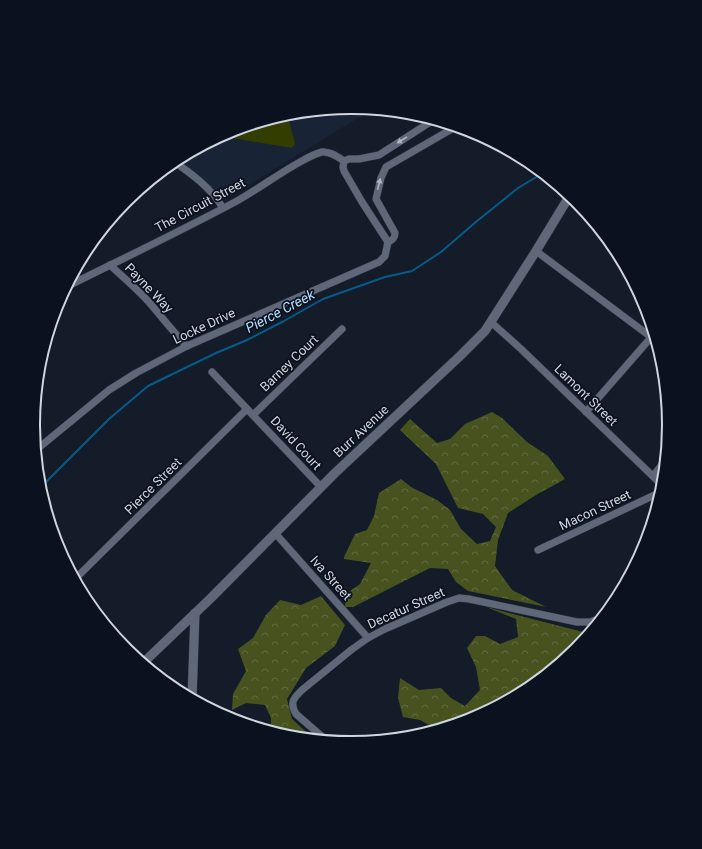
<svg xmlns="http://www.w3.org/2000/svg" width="702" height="849" font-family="Roboto,sans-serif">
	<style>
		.built { fill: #182336 }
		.forest { fill: url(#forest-crowns) }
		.garden { fill: #343d00 }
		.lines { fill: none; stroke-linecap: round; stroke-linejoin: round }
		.stream { stroke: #055c88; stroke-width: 2 }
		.minor-casing { stroke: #2f343e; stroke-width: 8 }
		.tertiary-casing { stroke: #2f343e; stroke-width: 10 }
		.minor { stroke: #5f6879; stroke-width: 7 }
		.tertiary { stroke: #5f6879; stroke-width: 9 }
		.oneway { fill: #aeb5c0 }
		.labels { text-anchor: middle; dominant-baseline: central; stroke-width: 3.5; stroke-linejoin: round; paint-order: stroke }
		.street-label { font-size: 13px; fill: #d0d6df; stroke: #0b121f }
		.water-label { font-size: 14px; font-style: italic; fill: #b4dfff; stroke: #0b121f }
		.rim { fill: none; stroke: #d0d6df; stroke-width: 2 }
	</style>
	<defs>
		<pattern id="forest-crowns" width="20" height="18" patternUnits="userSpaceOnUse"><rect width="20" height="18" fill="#48521e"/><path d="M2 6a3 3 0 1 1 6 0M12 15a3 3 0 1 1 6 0" fill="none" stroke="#616a3e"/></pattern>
	</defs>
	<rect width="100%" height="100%" fill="#141b29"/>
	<polygon class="built" points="351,107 373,109 224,200 173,161 230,131 289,113"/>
	<g class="forest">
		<polygon points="492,412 502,418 527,442 548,456 565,479 536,495 508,513 498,540 495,566 512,590 546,607 468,591 456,582 448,569 430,568 353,607 345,607 346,594 360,584 371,563 344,559 344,557 355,534 367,530 374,516 379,493 401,479 411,487 437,500 450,510 461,529 477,544 490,541 496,527 483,514 458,508 436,464 400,430 410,419 437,443 450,439 465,424"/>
		<polygon points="321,596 345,625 335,646 306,668 287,699 292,719 314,739 289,736 271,731 271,718 265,705 246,703 232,710 233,694 246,671 238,649 253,638 266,615 280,600 301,605"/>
		<polygon points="486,607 587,633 588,634 576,650 531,686 507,694 490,702 484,712 472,718 437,729 420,720 403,717 398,698 400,678 419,690 441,688 451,698 465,706 480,690 476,667 467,648 476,636 485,636 500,644 518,637 516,619"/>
	</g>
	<polygon class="garden" points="287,113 295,144 292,148 220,136 230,131"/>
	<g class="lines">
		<polyline class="stream" points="40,488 109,419 148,386 216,353 247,340 284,321 323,299 385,277 412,271 441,252 477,221 518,188 543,173"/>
		<defs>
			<g id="minor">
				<path d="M173,161C192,174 211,188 223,208"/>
				<polyline points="344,161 349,159 359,159 379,155 435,119"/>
				<polyline points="344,161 343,167 344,171 362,202 388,242"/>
				<path d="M388,242C393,240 395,238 395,233L376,199L381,178L386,167L457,126"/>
				<polyline points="536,251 647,334 657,342"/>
				<path d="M110,265C125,279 141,292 154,308C165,321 175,334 187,346"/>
				<path d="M66,287C122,259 179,232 235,202C257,190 278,174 300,162C307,158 314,154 322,152C330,151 338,157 344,161"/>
				<polyline points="491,322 521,349 663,486"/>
				<polyline points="212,372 321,487"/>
				<polyline points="586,412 654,334"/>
				<polyline points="253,415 342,329"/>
				<polyline points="36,450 109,390 136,373 187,346 379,262 385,256 388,242"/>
				<polyline points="653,476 665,461"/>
				<polyline points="275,533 368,638"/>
				<polyline points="538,550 661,492"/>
				<polyline points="75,579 247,409"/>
				<path d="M326,740L296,714C289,702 294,698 302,690L351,650L368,638L385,629L447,602L459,598L469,599L577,622H590L601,618"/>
			</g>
			<g id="tertiary">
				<polyline points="143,663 211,598 335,473 460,356 485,331 536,251 570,195"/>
				<polyline points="192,699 195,613"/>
			</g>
		</defs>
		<use href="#minor" class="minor-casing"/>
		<use href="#tertiary" class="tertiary-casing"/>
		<use href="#minor" class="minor"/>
		<use href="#tertiary" class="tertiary"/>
	</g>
	<defs><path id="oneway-solid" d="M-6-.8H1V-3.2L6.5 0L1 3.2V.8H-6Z"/></defs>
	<g class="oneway">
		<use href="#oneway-solid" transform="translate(402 140) rotate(148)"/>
		<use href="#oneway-solid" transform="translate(379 184) rotate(-76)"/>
	</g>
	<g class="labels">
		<g class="street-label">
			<text transform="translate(200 205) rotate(-28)">The Circuit Street</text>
			<text transform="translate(149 288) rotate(46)">Payne Way</text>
			<text transform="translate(204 326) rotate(-25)">Locke Drive</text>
			<text transform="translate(289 363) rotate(-44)">Barney Court</text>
			<text transform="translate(586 395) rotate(44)">Lamont Street</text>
			<text transform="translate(361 431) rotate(-43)">Burr Avenue</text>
			<text transform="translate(296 443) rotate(47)">David Court</text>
			<text transform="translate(153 486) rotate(-45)">Pierce Street</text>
			<text transform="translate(595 510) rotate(-25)">Macon Street</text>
			<text transform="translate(331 578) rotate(48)">Iva Street</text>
			<text transform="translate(406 608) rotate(-24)">Decatur Street</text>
		</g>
		<g class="water-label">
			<text transform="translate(280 311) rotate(-28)">Pierce Creek</text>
		</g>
	</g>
	<path d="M0 0H702V849H0ZM40 425a311 311 0 1 1 622 0a311 311 0 1 1-622 0Z" fill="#0b121f" fill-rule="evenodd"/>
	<path class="rim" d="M40 425a311 311 0 1 1 622 0a311 311 0 1 1-622 0Z"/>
</svg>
